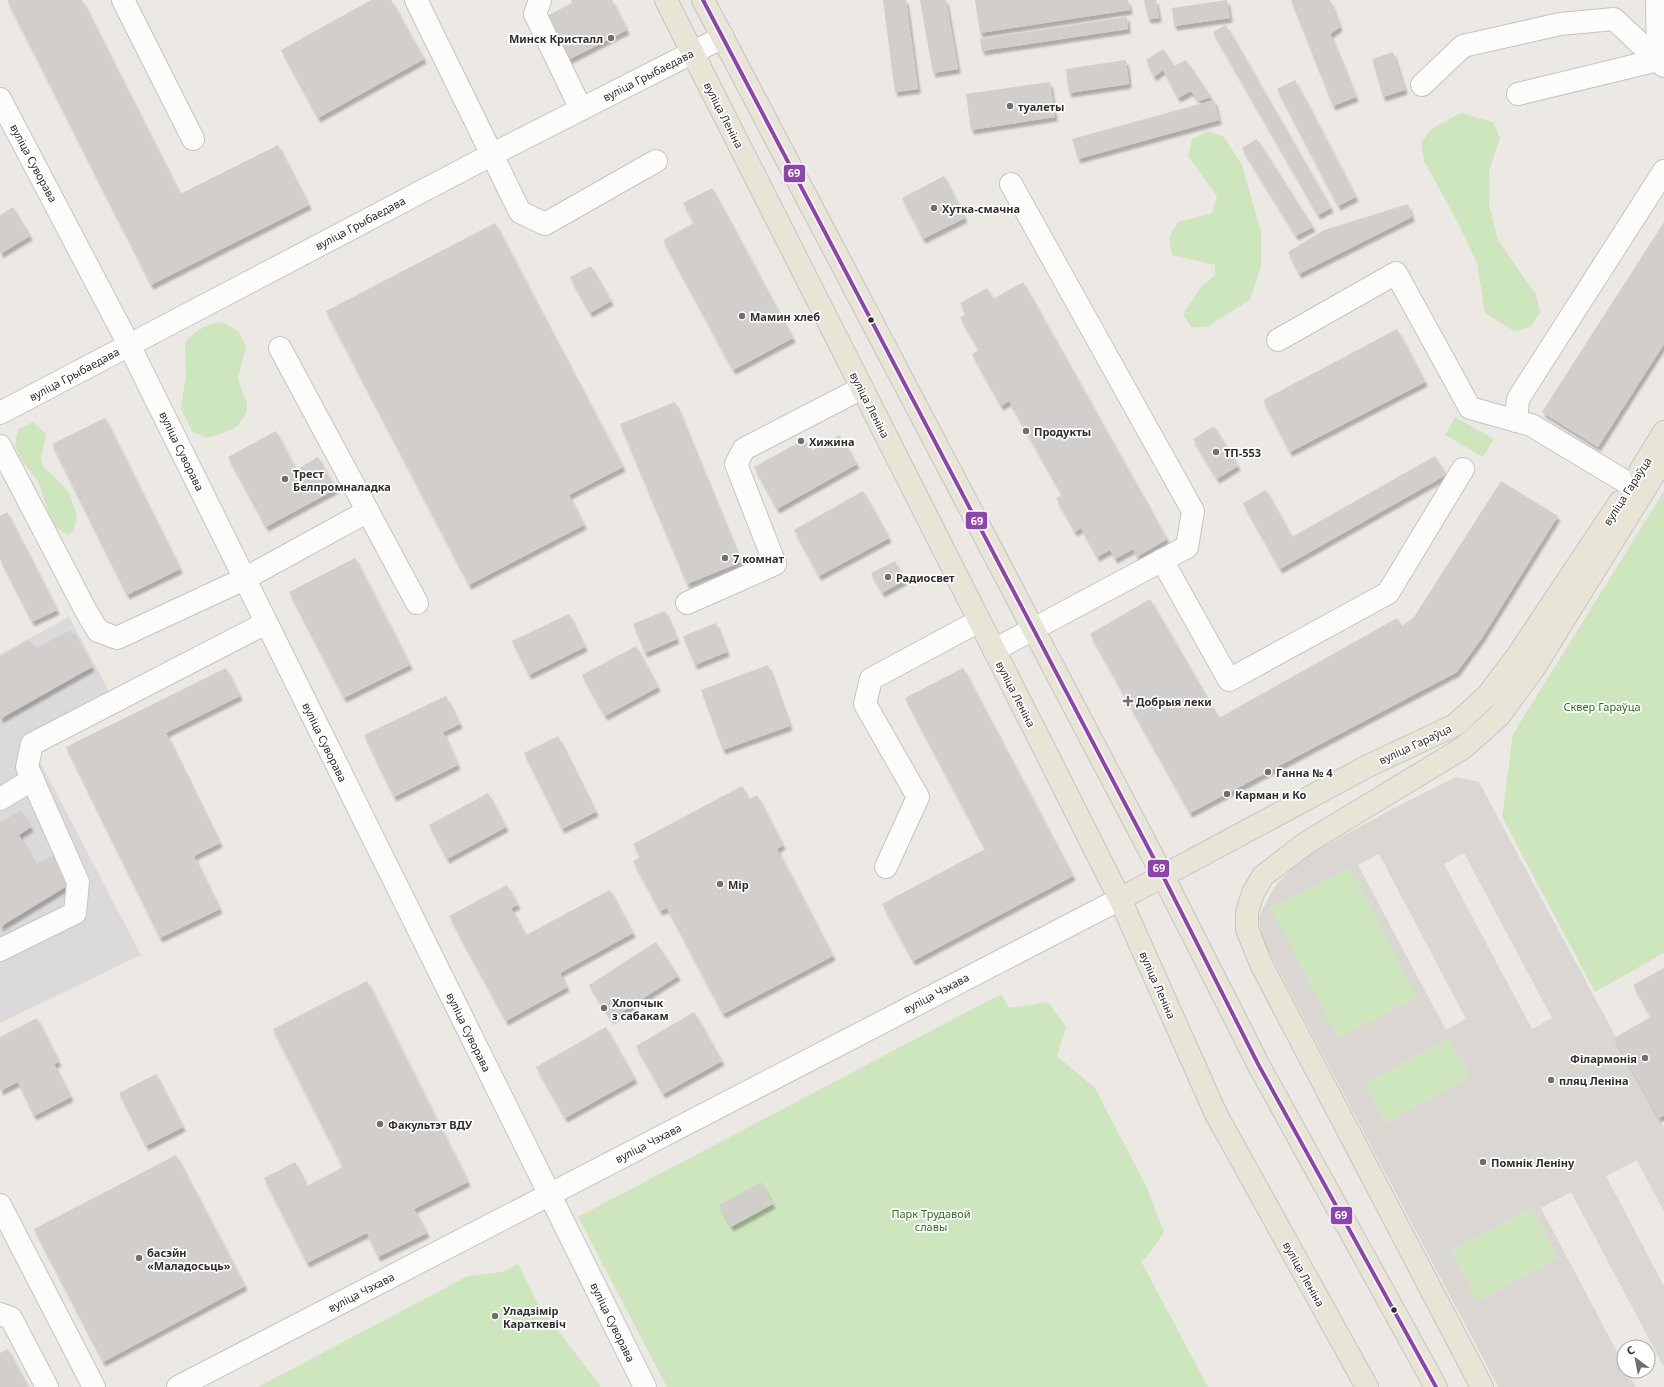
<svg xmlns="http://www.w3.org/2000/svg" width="1664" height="1387" font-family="'Noto Sans',sans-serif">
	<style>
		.industrial { fill: #dcd9db }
		.green { fill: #cee6be }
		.plaza { fill: #dad6d2; fill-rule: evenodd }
		.building { fill: #d1cecb; filter: url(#shadow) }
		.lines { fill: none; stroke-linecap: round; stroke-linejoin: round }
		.minor-casing { stroke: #c5c4c5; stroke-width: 24 }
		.major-casing { stroke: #c6c5c4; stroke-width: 24 }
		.minor { stroke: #fcfcfb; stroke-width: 22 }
		.major { stroke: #e8e4d6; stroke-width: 22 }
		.bus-1-casing { stroke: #fff; stroke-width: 7 }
		.bus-1 { stroke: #8e44ad; stroke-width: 4 }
		.poi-dot { fill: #706f6e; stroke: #fff; stroke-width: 1.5 }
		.bus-dot { fill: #2e2e2e; stroke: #fff; stroke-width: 1.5 }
		.labels { text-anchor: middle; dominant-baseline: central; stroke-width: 3.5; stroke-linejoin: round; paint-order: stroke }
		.poi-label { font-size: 11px; font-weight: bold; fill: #2e2e2e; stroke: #fff; text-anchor: start }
		.street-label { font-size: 11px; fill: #2e2e2e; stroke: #fff }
		.park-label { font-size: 11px; fill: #2c6e1b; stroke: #fff }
		.line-badge { stroke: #fff; stroke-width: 1.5 }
		.badge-label { font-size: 11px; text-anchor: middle; font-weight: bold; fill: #fff }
	</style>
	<defs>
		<filter id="shadow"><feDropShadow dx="2.5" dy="4.5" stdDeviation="1" flood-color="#0004"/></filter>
	</defs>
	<rect width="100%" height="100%" fill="#ece8e4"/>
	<polygon class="industrial" points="69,617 117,706 37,756 141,955 0,1023 0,654"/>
	<g class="green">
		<polygon points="1461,113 1493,122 1500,138 1489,171 1489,205 1498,240 1536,295 1540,312 1531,327 1514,331 1485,313 1477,263 1457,221 1424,161 1421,143 1431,129"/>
		<polygon points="1208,131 1224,137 1242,165 1261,232 1261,267 1250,300 1208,326 1192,328 1183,315 1201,287 1215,275 1215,265 1172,255 1169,237 1178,222 1212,213 1217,196 1188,156 1192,139"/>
		<path d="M223,322L238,331L246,347L238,379L247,403V411L238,426L223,433L207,438L192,431L181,409L186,374L185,342C196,331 207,323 223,322Z"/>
		<polygon points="1455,417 1494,439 1483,457 1445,435"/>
		<polygon points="33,422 46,434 41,458 43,466 68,491 77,515 74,531 67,535 53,525 38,481 22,461 15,446 18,429"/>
		<polygon points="1664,491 1664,953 1595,992 1502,817 1513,734"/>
		<polygon points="1350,867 1418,998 1338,1038 1271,908"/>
		<polygon points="1001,994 1009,1008 1048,1002 1066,1027 1057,1056 1095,1088 1147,1188 1164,1232 1146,1258 1141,1261 1208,1387 667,1387 578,1217"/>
		<polygon points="1449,1038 1470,1076 1386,1123 1365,1084"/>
		<polygon points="1532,1208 1558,1258 1478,1301 1451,1251"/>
		<polygon points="518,1264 538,1304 601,1387 258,1387 468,1276 502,1272"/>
	</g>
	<path class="plaza" d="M1456,777L1479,782L1664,1127V1212L1637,1160L1606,1176L1664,1286V1367L1571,1192L1541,1208L1624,1365V1371H1627L1636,1387H1498L1261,937L1259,916L1275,886L1301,859L1392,809ZM1464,853L1552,1018L1532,1029L1444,864ZM1379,854L1466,1019L1446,1030L1358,865ZM1350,868L1417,998L1338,1038L1271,908ZM1449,1038L1470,1076L1386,1123L1365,1084ZM1532,1208L1558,1258L1478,1301L1451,1251Z"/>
	<g class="building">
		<polygon points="7,0 82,0 180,194 278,145 309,205 151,285"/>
		<polygon points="371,0 391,0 424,59 318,118 281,50"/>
		<polygon points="571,0 612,0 627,30 568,60 545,17 572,3"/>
		<polygon points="883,0 906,0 918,89 895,92"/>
		<polygon points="920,0 946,0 958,69 933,73"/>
		<polygon points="975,0 1128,0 1130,10 980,33"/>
		<polygon points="1144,0 1156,0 1159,18 1148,19"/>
		<polygon points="1227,0 1230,18 1174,26 1172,8"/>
		<polygon points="1291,0 1330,0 1340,27 1330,34 1356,97 1333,106"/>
		<polygon points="1127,17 1128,29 982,51 980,39"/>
		<polygon points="1226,25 1331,208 1318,215 1213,32"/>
		<polygon points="1163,49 1174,66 1186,60 1211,97 1199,101 1191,91 1178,98 1163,70 1154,77 1146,60"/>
		<polygon points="1393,52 1405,90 1383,97 1372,59"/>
		<polygon points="1126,60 1129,84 1069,93 1066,69"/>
		<polygon points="1295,80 1356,197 1338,206 1277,89"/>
		<polygon points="1050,82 1055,117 971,130 966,94"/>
		<polygon points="1214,100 1219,120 1078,159 1072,139"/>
		<polygon points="1257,139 1313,227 1296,236 1242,148"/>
		<polygon points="944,176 965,218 923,239 902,198"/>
		<polygon points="712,188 793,338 733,370 663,240 694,223 683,203"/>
		<polygon points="1408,204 1412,217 1299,274 1288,252 1324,230"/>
		<polygon points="13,207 30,236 0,254 0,215"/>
		<polygon points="1664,222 1664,344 1598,447 1542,412"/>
		<polygon points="495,223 623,467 569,495 584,525 469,585 326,311"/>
		<polygon points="591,266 611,301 590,313 570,277"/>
		<polygon points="1023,282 1167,539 1137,557 1133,549 1115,559 1110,550 1097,557 1081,528 1075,532 1056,498 1062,495 1009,401 1001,406 972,354 979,350 960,317 966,315 960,303 987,288 993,299"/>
		<polygon points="1397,329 1425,382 1290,452 1263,400"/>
		<polygon points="675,402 741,562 687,584 620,424"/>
		<polygon points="105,418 180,569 127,595 52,444"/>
		<polygon points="1214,426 1238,466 1217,479 1193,439"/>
		<polygon points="276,431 296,470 318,457 336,489 266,527 228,457"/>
		<polygon points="840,435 857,464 777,509 754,467 805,439 812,451"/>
		<polygon points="1435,456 1446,475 1280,569 1243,503 1266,490 1292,537"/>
		<polygon points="1501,481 1558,516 1482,638 1457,672 1190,813 1090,634 1150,599 1219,718 1397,618 1402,626 1414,617"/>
		<polygon points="863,491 889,538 819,576 794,530"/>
		<polygon points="7,512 57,610 32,622 0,559 0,516"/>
		<polygon points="355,558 410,665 344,698 289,592"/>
		<polygon points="895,561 905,580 882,593 871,573"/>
		<polygon points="665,611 677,639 645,653 633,624"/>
		<polygon points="569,614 585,647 529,675 512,641"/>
		<polygon points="716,623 727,652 695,665 683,636"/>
		<polygon points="71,630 92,667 0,719 0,657 28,640 36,648"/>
		<polygon points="636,646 658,687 605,716 582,675"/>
		<polygon points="768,665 790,726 723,750 701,690"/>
		<polygon points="226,668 240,696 166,733 220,843 194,856 220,909 160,938 66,747"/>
		<polygon points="963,668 1073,876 913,961 882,904 985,849 905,698"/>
		<polygon points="446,696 460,724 443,732 458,765 394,797 364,735"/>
		<polygon points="558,736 596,812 562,829 524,753"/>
		<polygon points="742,786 749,799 757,795 783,845 777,849 833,956 723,1014 667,908 660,911 633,861 640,857 633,844"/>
		<polygon points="488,793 506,827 447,859 429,825"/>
		<polygon points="21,811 31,827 19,835 35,864 54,855 67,886 0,927 0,822"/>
		<polygon points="507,885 518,905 511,908 526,935 610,890 633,933 560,973 567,987 506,1021 449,916"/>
		<polygon points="656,942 678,976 611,1019 589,985"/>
		<polygon points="1664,968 1664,1115 1659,1118 1614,1038 1651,1017 1633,985"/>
		<polygon points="367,981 468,1182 414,1209 427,1233 378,1257 367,1233 307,1263 264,1178 295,1162 307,1186 343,1167 273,1029"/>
		<polygon points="694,1012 722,1061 663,1094 636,1046"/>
		<polygon points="37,1018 59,1062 54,1064 71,1097 34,1116 18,1082 0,1091 0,1037"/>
		<polygon points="606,1027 635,1079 565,1118 536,1067"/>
		<polygon points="156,1074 183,1127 146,1146 119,1093"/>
		<polygon points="176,1155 245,1286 103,1362 34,1229"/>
		<polygon points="761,1182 773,1204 731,1227 719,1205"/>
		<polygon points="8,1349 28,1387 0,1387 0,1353"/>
	</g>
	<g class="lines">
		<defs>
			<g id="minor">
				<polyline points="123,0 193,139"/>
				<polyline points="416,0 520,212 545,224 656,161"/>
				<polyline points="540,0 535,14 581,109"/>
				<polyline points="1422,85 1463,46 1560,24 1614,19 1664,66"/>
				<polyline points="1518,94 1658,60 1657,0"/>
				<polyline points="0,99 129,345 645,1387"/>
				<polyline points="1278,340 1396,273 1470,408 1531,425 1631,485"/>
				<polyline points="280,348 417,603"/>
				<polyline points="0,413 491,155 723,37"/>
				<polyline points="1516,421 1518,399 1664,171"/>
				<polyline points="0,446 86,611 98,631 117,638 244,579 368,511"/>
				<polyline points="1162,560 1229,680 1388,593 1463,469"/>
				<polyline points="687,603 775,564 736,464 744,449 862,388"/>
				<polyline points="994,650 1187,547 1193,511 1011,184"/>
				<polyline points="0,799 33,779"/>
				<polyline points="886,867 918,797 865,704 871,679 979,621"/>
				<polyline points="0,950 75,913 78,882 27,767 32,744 266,623"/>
				<polyline points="0,1205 94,1387"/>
				<polyline points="0,1314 11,1318 47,1387"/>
				<polyline points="178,1387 1120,899"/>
			</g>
			<g id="major">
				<polyline points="666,0 1120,899 1216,1114 1367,1387"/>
				<polyline points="703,0 1163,876 1258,1064 1436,1387"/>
				<polyline points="1640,471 1664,432"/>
				<polyline points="1120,899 1368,766 1455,725 1487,696 1516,658 1620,502"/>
				<polyline points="1482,1387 1261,964 1247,929 1247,912 1253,893 1263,876 1306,843 1463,748 1499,716 1534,668 1664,458"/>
			</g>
		</defs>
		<use href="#minor" class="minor-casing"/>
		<use href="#major" class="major-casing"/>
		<use href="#minor" class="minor"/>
		<use href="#major" class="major"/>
		<defs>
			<polyline id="bus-1" points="703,0 1163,876 1258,1064 1436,1387"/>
		</defs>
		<use href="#bus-1" class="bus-1-casing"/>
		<use href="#bus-1" class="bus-1"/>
	</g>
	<g class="poi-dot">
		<circle cx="611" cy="38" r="4"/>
		<circle cx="1010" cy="106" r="4"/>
		<circle cx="934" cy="208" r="4"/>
		<circle cx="742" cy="316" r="4"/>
		<circle cx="1026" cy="431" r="4"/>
		<circle cx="801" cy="441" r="4"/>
		<circle cx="1216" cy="452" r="4"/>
		<circle cx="285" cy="479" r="4"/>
		<circle cx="725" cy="558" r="4"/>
		<circle cx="888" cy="577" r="4"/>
		<path d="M1126 695h4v4h4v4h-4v4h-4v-4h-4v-4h4z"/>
		<circle cx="1268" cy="772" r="4"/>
		<circle cx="1227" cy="794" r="4"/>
		<circle cx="720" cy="884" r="4"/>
		<circle cx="604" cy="1008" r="4"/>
		<circle cx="1645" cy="1058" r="4"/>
		<circle cx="1551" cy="1080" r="4"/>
		<circle cx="380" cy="1124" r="4"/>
		<circle cx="1483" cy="1162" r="4"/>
		<circle cx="139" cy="1258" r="4"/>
		<circle cx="495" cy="1316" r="4"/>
	</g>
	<g class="bus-dot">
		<circle cx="871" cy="320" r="3.5"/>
		<circle cx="1394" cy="1310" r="3.5"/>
	</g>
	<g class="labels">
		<g class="poi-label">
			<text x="603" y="38" text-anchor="end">Минск Кристалл</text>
			<text x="1018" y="106">туалеты</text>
			<text x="942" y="208">Хутка-смачна</text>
			<text x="750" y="316">Мамин хлеб</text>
			<text x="1034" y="431">Продукты</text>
			<text x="809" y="441">Хижина</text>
			<text x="1224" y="452">ТП-553</text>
			<text x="293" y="473">Трест<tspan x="293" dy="13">Белпромналадка</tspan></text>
			<text x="733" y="558">7 комнат</text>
			<text x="896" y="577">Радиосвет</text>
			<text x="1136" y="701">Добрыя леки</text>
			<text x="1276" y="772">Ганна № 4</text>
			<text x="1235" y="794">Карман и Ко</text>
			<text x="728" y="884">Мір</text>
			<text x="612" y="1002">Хлопчык<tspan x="612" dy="13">з сабакам</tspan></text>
			<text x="1637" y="1058" text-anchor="end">Філармонія</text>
			<text x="1559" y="1080">пляц Леніна</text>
			<text x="388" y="1124">Факультэт ВДУ</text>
			<text x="1491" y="1162">Помнік Леніну</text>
			<text x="147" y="1252">басэйн<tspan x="147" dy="13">«Маладосьць»</tspan></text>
			<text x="503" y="1310">Уладзімір<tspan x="503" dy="13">Караткевіч</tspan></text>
		</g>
		<g class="street-label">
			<text transform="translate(648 75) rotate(-27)">вуліца Грыбаедава</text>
			<text transform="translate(724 115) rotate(63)">вуліца Леніна</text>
			<text transform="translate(34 163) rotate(62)">вуліца Суворава</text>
			<text transform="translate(360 223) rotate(-28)">вуліца Грыбаедава</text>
			<text transform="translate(74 374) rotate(-28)">вуліца Грыбаедава</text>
			<text transform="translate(870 405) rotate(63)">вуліца Леніна</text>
			<text transform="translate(182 451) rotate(64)">вуліца Суворава</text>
			<text transform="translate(1627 491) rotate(-57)">вуліца Гараўца</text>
			<text transform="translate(1016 694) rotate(63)">вуліца Леніна</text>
			<text transform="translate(325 742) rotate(64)">вуліца Суворава</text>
			<text transform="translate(1415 744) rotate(-25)">вуліца Гараўца</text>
			<text transform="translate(1158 985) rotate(66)">вуліца Леніна</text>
			<text transform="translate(936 993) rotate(-28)">вуліца Чэхава</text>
			<text transform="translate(469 1032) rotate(64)">вуліца Суворава</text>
			<text transform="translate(648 1143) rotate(-27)">вуліца Чэхава</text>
			<text transform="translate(1304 1274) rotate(61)">вуліца Леніна</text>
			<text transform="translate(361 1292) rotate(-27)">вуліца Чэхава</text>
			<text transform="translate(613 1322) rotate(64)">вуліца Суворава</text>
		</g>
		<g class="park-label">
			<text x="1602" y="706">Сквер Гараўца</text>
			<text x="931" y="1213">Парк Трудавой<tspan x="931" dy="13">славы</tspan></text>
		</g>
	</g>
	<g class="line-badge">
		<rect x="783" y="164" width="23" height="19" rx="4" fill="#8e44ad"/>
		<rect x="965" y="511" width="23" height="19" rx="4" fill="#8e44ad"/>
		<rect x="1147" y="859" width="23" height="19" rx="4" fill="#8e44ad"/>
		<rect x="1330" y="1206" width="23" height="19" rx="4" fill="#8e44ad"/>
	</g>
	<g class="badge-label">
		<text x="794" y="177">69</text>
		<text x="977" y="525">69</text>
		<text x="1159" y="872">69</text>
		<text x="1341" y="1219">69</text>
	</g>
	<g transform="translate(1636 1359) rotate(328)"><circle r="19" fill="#ffffff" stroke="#ababab"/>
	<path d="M0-3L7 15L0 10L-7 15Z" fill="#706f6e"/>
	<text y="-6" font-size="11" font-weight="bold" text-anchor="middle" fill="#2e2e2e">С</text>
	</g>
</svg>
